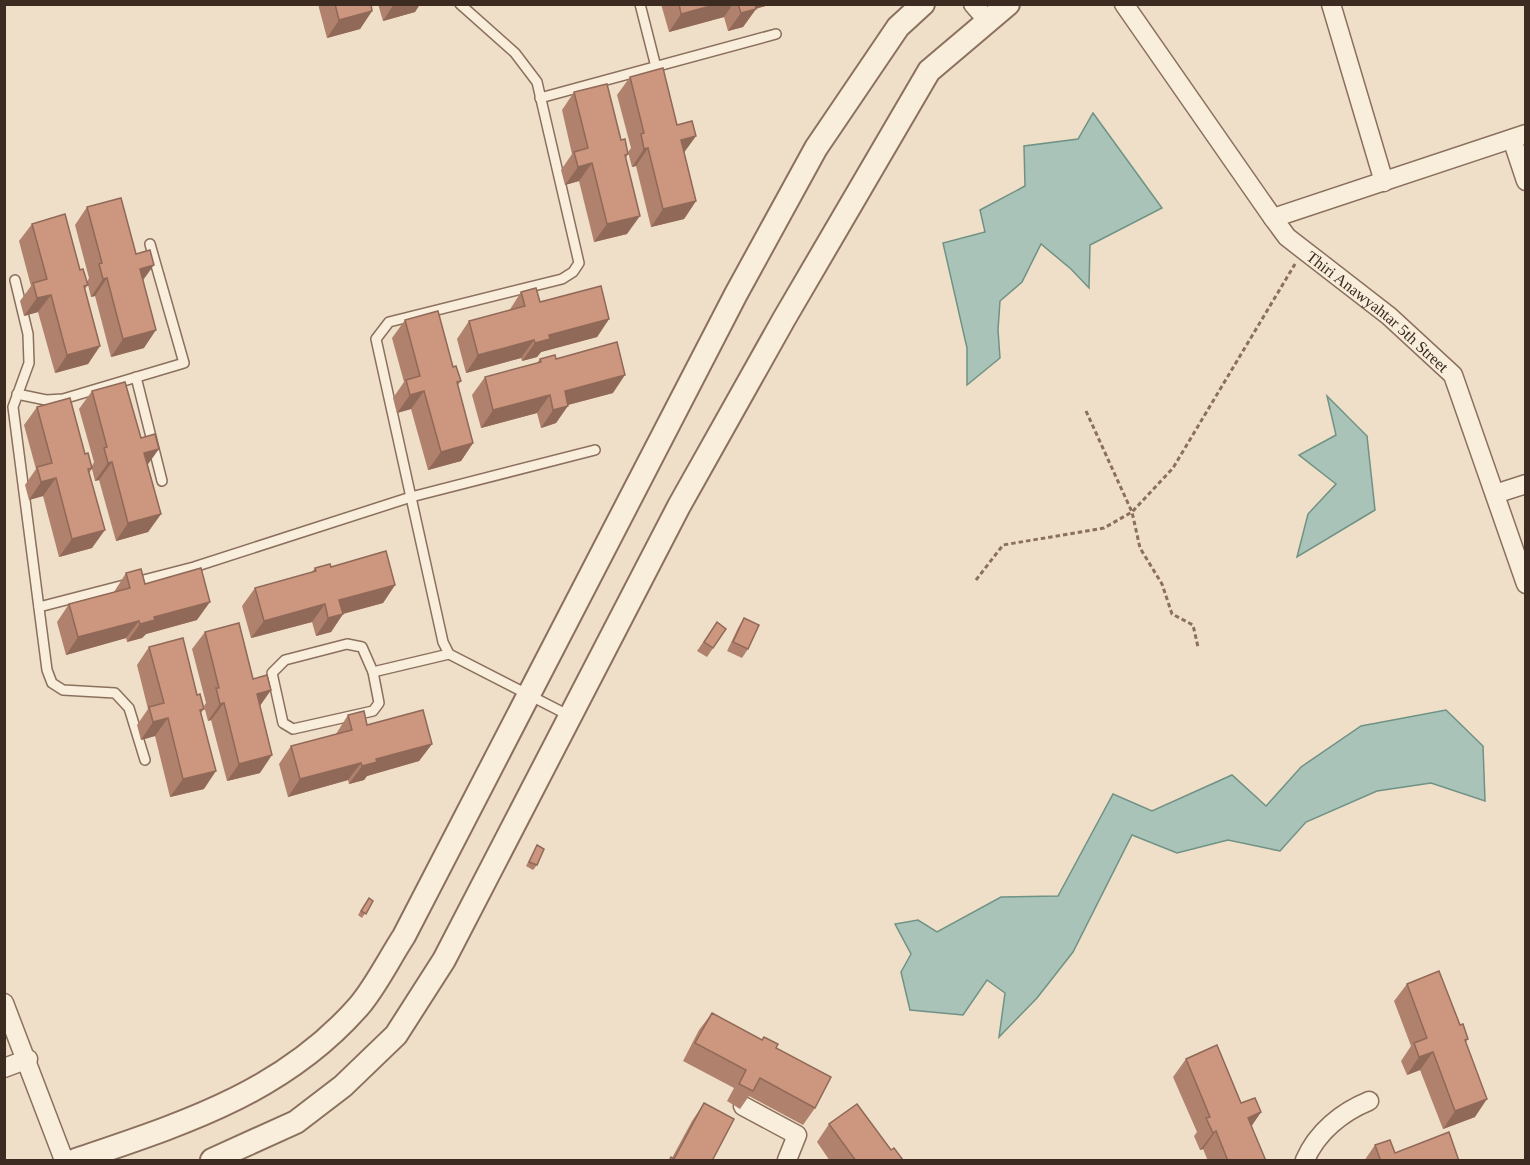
<svg xmlns="http://www.w3.org/2000/svg" width="1530" height="1165" font-family="'Times New Roman',serif">
	<style>
		.water { fill: #a9c3b8; stroke: #6f9285; stroke-width: 1.5 }
		.lines { fill: none; stroke-linecap: round; stroke-linejoin: round }
		.service-casing { stroke: #8b705d; stroke-width: 12 }
		.minor-casing { stroke: #8b705d; stroke-width: 21 }
		.tertiary-casing { stroke: #8b705d; stroke-width: 26 }
		.path { stroke: #8b705d; stroke-width: 3; stroke-dasharray: 4.5 3; stroke-linecap: butt }
		.service { stroke: #f9eddc; stroke-width: 9 }
		.minor { stroke: #f9eddc; stroke-width: 18 }
		.tertiary { stroke: #f9eddc; stroke-width: 22 }
		.wall { fill: #b0816c }
		.shaded-wall { fill: #906958 }
		.building { fill: #cd967e; stroke: #906958; stroke-width: 1.5 }
		.labels { text-anchor: middle; dominant-baseline: central; stroke-width: 6; stroke-linejoin: round; paint-order: stroke }
		.street-label { font-size: 16px; fill: #3b2b20; stroke: #f6ead8 }
	</style>
	<rect width="100%" height="100%" fill="#efdfc8"/>
	<g class="water">
		<polygon points="1093,113 1162,208 1090,245 1089,288 1071,269 1041,244 1022,282 1000,301 998,330 1000,358 967,385 967,348 943,243 985,232 980,210 1025,186 1024,146 1078,139"/>
		<polygon points="1327,396 1367,436 1375,510 1297,557 1308,514 1336,484 1299,455 1336,435"/>
		<polygon points="1446,710 1483,746 1485,801 1431,783 1377,791 1306,822 1280,851 1228,840 1177,853 1132,835 1073,952 1037,998 999,1037 1005,993 987,980 963,1015 910,1010 901,972 911,954 895,924 918,920 937,932 1001,897 1058,896 1113,794 1152,811 1232,775 1266,806 1301,767 1361,726"/>
	</g>
	<g class="lines">
		<defs>
			<g id="service">
				<polyline points="460,4 515,53 537,82 579,263 573,272 562,279 389,322 376,339 443,642 449,654 570,716"/>
				<polyline points="640,4 656,67"/>
				<polyline points="540,98 776,34"/>
				<polyline points="15,280 28,334 29,363 13,407 47,670 52,683 63,690 115,693 129,708 145,760"/>
				<polyline points="136,377 162,481"/>
				<polyline points="17,394 46,400 63,399 184,363 150,244"/>
				<polyline points="39,607 194,567 411,497 595,450"/>
				<polygon points="347,644 362,647 373,672 379,703 373,711 293,729 283,723 272,673 285,660"/>
				<polyline points="373,672 449,654"/>
			</g>
			<g id="minor">
				<polyline points="973,4 988,21"/>
				<polyline points="1124,4 1273,218 1526,134"/>
				<polyline points="1331,4 1384,182"/>
				<polyline points="1512,139 1526,181"/>
				<path id="s1" d="M1273,218L1287,237L1389,316L1453,375L1526,584"/>
				<polyline points="1495,494 1526,484"/>
				<polyline points="4,1003 64,1160"/>
				<polyline points="4,1068 28,1059"/>
				<polyline points="743,1106 797,1135 787,1160"/>
				<path d="M1305,1160C1317,1132 1342,1112 1369,1101"/>
			</g>
			<g id="tertiary">
				<path d="M76,1160C182,1124 283,1093 359,1006C376,986 389,959 404,936L736,294L816,148L898,27L923,4"/>
				<polyline points="212,1160 296,1122 343,1086 396,1035 444,960 679,506 784,319 929,71 1008,4"/>
			</g>
		</defs>
		<use href="#service" class="service-casing"/>
		<use href="#minor" class="minor-casing"/>
		<use href="#tertiary" class="tertiary-casing"/>
		<g class="path">
			<polyline points="1086,411 1132,512 1140,548 1162,584 1172,614 1193,625 1198,647"/>
			<polyline points="976,580 1003,545 1104,528 1132,512 1173,468 1295,264"/>
		</g>
		<use href="#service" class="service"/>
		<use href="#minor" class="minor"/>
		<use href="#tertiary" class="tertiary"/>
	</g>
	<g class="wall">
		<polygon points="318,4 371,4 372,11 360,29 327,38"/>
		<polygon points="378,4 420,4 415,12 383,21"/>
		<polygon points="661,4 772,4 756,9 743,27 728,31 724,17 669,32"/>
		<polygon points="630,77 677,125 696,136 684,152 696,201 684,219 651,227 636,166 632,167 628,152 631,148 617,95"/>
		<polygon points="574,92 621,140 628,154 626,158 627,234 594,242 579,181 565,185 561,170 572,154 562,110"/>
		<polygon points="87,207 143,281 144,348 111,357 95,296 91,297 88,285 85,289 100,346 88,364 55,373 38,312 24,316 20,301 31,286 19,241 32,224 80,270 87,282 89,278 75,225"/>
		<polygon points="521,292 540,302 609,319 597,337 541,352 537,357 522,361 521,358 466,373 457,339 469,321 509,311"/>
		<polygon points="405,320 453,367 461,381 458,385 473,443 461,461 428,470 411,409 397,413 393,398 404,382 392,338"/>
		<polygon points="540,359 556,359 613,393 568,405 556,423 541,428 537,413 481,428 472,395 485,377 537,363"/>
		<polygon points="92,391 148,465 161,514 148,532 116,541 99,480 95,481 92,469 89,473 92,548 59,557 43,496 29,500 25,485 36,469 24,425 37,407 85,454 92,466 94,462 79,409"/>
		<polygon points="331,567 395,585 383,603 343,614 331,632 316,636 312,622 251,638 242,606 255,588 311,573 315,568"/>
		<polygon points="126,573 197,620 146,634 142,638 127,642 126,638 66,655 57,622 69,604 114,592"/>
		<polygon points="744,618 748,649 742,658 727,651 738,628"/>
		<polygon points="717,622 726,629 707,657 697,651"/>
		<polygon points="205,632 253,679 271,690 260,706 260,773 227,781 211,720 208,721 204,706 206,703 192,649"/>
		<polygon points="149,647 204,709 201,713 204,789 170,797 155,736 141,740 137,725 148,709 137,665"/>
		<polygon points="348,715 367,725 432,744 419,761 367,776 364,780 349,784 348,780 288,797 279,764 291,746 336,734"/>
		<polygon points="537,845 537,865 533,870 526,866"/>
		<polygon points="369,898 373,901 362,918 358,915"/>
		<polygon points="1407,984 1460,1025 1468,1039 1466,1042 1475,1117 1443,1129 1420,1070 1407,1075 1401,1061 1411,1046 1394,1001"/>
		<polygon points="712,1013 776,1048 815,1108 803,1125 749,1096 740,1109 727,1101 734,1088 683,1061 699,1030"/>
		<polygon points="1186,1059 1241,1103 1261,1112 1251,1126 1266,1161 1208,1161 1203,1149 1200,1150 1194,1136 1197,1132 1173,1077"/>
		<polygon points="704,1103 712,1161 669,1161 671,1157 672,1158 692,1121"/>
		<polygon points="829,1124 891,1150 903,1160 830,1161 817,1142"/>
		<polygon points="1375,1145 1395,1153 1459,1161 1364,1161"/>
	</g>
	<g class="shaded-wall">
		<polygon points="394,4 420,4 415,12 383,21"/>
		<polygon points="718,4 733,4 724,17 669,32 681,14"/>
		<polygon points="746,4 772,4 740,13"/>
		<polygon points="756,9 743,27 728,31 741,13"/>
		<polygon points="372,11 360,29 327,38 339,20"/>
		<polygon points="696,136 683,154 681,140"/>
		<polygon points="648,148 636,166 632,167 644,149"/>
		<polygon points="592,163 579,181 565,185 578,167"/>
		<polygon points="696,201 684,219 651,227 663,209"/>
		<polygon points="640,216 627,234 594,242 607,224"/>
		<polygon points="154,265 141,283 140,269"/>
		<polygon points="107,278 95,296 91,297 103,279"/>
		<polygon points="51,295 38,312 24,316 37,298"/>
		<polygon points="609,319 597,337 541,352 537,357 522,361 535,343 549,335"/>
		<polygon points="156,330 144,348 111,357 123,339"/>
		<polygon points="534,340 521,358 466,373 478,355"/>
		<polygon points="100,346 88,364 55,373 67,355"/>
		<polygon points="625,375 613,393 552,409 565,391"/>
		<polygon points="424,391 411,409 397,413 410,395"/>
		<polygon points="550,395 537,413 481,428 493,410"/>
		<polygon points="568,406 556,423 541,428 553,410"/>
		<polygon points="473,443 461,461 428,470 441,452"/>
		<polygon points="159,449 146,467 144,453"/>
		<polygon points="112,462 99,480 95,481 108,463"/>
		<polygon points="56,478 43,496 29,500 41,482"/>
		<polygon points="161,514 148,532 116,541 128,523"/>
		<polygon points="105,530 92,548 59,557 72,539"/>
		<polygon points="395,585 383,603 327,618 339,600"/>
		<polygon points="210,602 197,620 146,634 142,638 127,642 140,624 154,617"/>
		<polygon points="325,604 312,622 251,638 264,621"/>
		<polygon points="343,614 331,632 316,636 328,618"/>
		<polygon points="139,621 126,638 66,655 78,637"/>
		<polygon points="271,690 258,708 257,694"/>
		<polygon points="224,703 211,720 208,721 220,704"/>
		<polygon points="168,718 155,736 141,740 153,722"/>
		<polygon points="432,744 419,761 367,776 364,780 349,784 362,766 376,759"/>
		<polygon points="272,755 260,773 227,781 239,764"/>
		<polygon points="361,763 348,780 288,797 300,779"/>
		<polygon points="216,771 204,789 170,797 183,779"/>
		<polygon points="1433,1052 1420,1070 1407,1075 1419,1057"/>
		<polygon points="1487,1099 1475,1117 1443,1129 1455,1111"/>
		<polygon points="1261,1112 1249,1130 1248,1118"/>
		<polygon points="1216,1131 1203,1149 1200,1150 1213,1133"/>
	</g>
	<g class="building">
		<polygon points="335,4 371,4 372,11 339,20"/>
		<polygon points="679,4 718,4 681,14"/>
		<polygon points="738,4 755,4 756,9 741,13"/>
		<polygon points="663,68 677,125 692,121 696,136 681,140 696,201 663,209 648,148 644,149 641,134 644,133 630,77"/>
		<polygon points="607,84 621,140 625,139 628,154 625,155 640,216 607,224 592,163 578,167 574,152 588,148 574,92"/>
		<polygon points="121,198 136,254 150,250 154,265 140,269 156,330 123,339 107,278 103,279 99,264 102,263 87,207"/>
		<polygon points="65,214 80,270 83,269 88,285 84,286 100,346 67,355 51,295 37,298 33,283 47,279 32,224"/>
		<polygon points="601,286 609,319 549,335 550,339 535,343 534,340 478,355 469,321 525,306 521,292 536,288 540,302"/>
		<polygon points="438,311 453,367 456,366 461,381 457,382 473,443 441,452 424,391 410,395 406,380 420,376 405,320"/>
		<polygon points="617,342 625,375 565,391 568,406 553,410 550,395 493,410 485,377 541,362 540,359 555,355 556,359"/>
		<polygon points="125,382 141,438 155,434 159,449 144,453 161,514 128,523 112,462 108,463 104,448 107,447 92,391"/>
		<polygon points="70,398 85,454 88,453 92,468 88,469 105,530 72,539 56,478 41,482 37,467 52,463 37,407"/>
		<polygon points="386,551 395,585 339,600 343,614 328,618 325,604 264,621 255,588 316,571 315,568 330,564 331,567"/>
		<polygon points="201,568 210,602 154,617 155,620 140,624 139,621 78,637 69,604 130,588 126,573 141,569 145,584"/>
		<polygon points="744,618 759,625 748,649 733,642"/>
		<polygon points="717,622 726,629 713,648 704,642"/>
		<polygon points="239,623 253,679 267,675 271,690 257,694 272,755 239,764 224,703 220,704 216,688 219,688 205,632"/>
		<polygon points="183,638 197,695 200,694 204,709 200,710 216,771 183,779 168,718 153,722 149,707 164,703 149,647"/>
		<polygon points="423,710 432,744 376,759 377,762 362,766 361,763 300,779 291,746 352,730 348,715 364,711 367,725"/>
		<polygon points="537,845 544,849 537,865 529,862"/>
		<polygon points="369,898 373,901 366,914 361,911"/>
		<polygon points="1439,971 1460,1025 1463,1024 1468,1039 1465,1040 1487,1099 1455,1111 1433,1052 1419,1057 1414,1043 1427,1038 1407,984"/>
		<polygon points="712,1013 762,1040 764,1037 778,1044 776,1048 831,1077 815,1108 760,1078 753,1091 739,1084 746,1070 695,1043"/>
		<polygon points="1217,1045 1241,1103 1255,1098 1261,1112 1248,1118 1266,1161 1228,1161 1216,1131 1213,1133 1206,1118 1210,1117 1186,1059"/>
		<polygon points="704,1103 734,1119 712,1161 669,1161 671,1157 674,1159"/>
		<polygon points="857,1104 891,1150 894,1148 903,1160 856,1161 829,1124"/>
		<polygon points="1449,1132 1459,1161 1376,1161 1380,1159 1375,1145 1390,1140 1395,1153"/>
	</g>
	<g class="labels">
		<g class="street-label">
			<text stroke="none"><textPath href="#s1" startOffset="141">Thiri Anawyahtar 5th Street</textPath></text>
		</g>
	</g>
	<rect width="1530" height="1165" fill="none" stroke="#3b2b20" stroke-width="12"/>
</svg>
